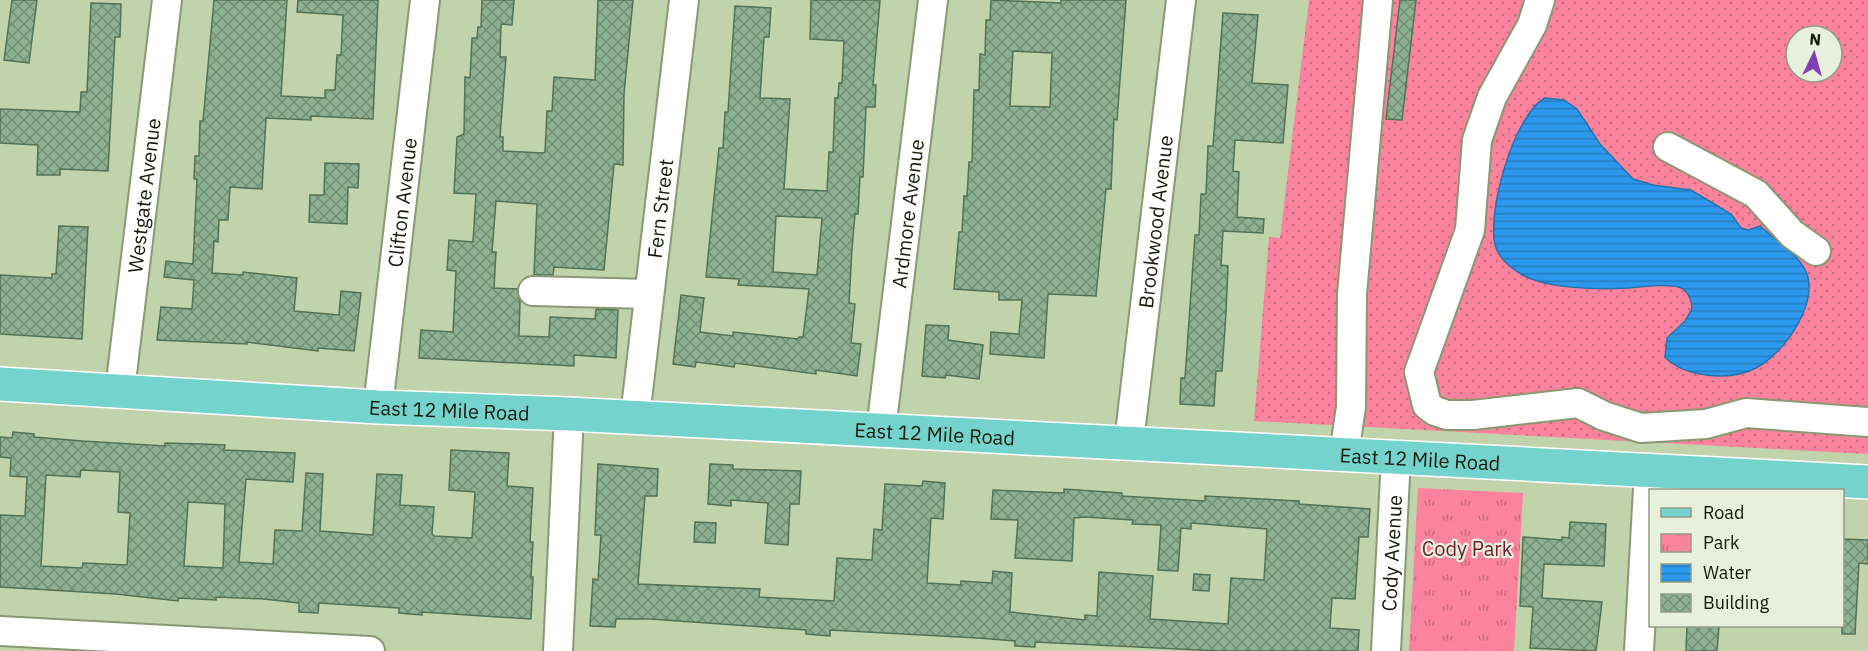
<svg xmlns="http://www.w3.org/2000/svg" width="1868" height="651" font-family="'IBM Plex Sans',sans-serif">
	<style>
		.grass { fill: url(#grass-dots); fill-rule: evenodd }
		.park { fill: url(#park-tufts) }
		.water { fill: url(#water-rules); stroke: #2673aa; stroke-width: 1.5 }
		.building { fill: url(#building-cross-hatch); stroke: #527256; stroke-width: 1.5; fill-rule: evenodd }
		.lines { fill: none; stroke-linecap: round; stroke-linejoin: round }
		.minor-casing { stroke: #889973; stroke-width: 32 }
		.major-casing { stroke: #fff; stroke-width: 36 }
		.minor { stroke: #fff; stroke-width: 28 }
		.major { stroke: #75d3cd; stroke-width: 33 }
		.labels { text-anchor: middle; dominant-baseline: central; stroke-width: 4.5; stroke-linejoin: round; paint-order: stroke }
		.street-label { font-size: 20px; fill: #141a0b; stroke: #e6f0db }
		.park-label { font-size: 20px; fill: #6d1d34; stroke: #e6f0db }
	</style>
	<defs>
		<pattern id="grass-dots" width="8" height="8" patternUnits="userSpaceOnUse" patternTransform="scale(1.5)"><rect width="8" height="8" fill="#fb839d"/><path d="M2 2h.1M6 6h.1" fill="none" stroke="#ca6a7e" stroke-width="1.8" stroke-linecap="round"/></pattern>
		<pattern id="park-tufts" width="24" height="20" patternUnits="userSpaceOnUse" patternTransform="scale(1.5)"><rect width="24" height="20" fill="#fb839d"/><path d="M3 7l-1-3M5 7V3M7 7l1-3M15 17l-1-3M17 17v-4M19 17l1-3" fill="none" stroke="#ca6a7e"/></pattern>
		<pattern id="water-rules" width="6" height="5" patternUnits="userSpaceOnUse" patternTransform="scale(1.5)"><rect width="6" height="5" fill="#2d99ee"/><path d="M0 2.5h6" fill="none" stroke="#257cbf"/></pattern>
		<pattern id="building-cross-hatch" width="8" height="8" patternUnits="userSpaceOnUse" patternTransform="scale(1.5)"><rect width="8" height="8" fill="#8db091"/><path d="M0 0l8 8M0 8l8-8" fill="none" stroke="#728e75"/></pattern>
	</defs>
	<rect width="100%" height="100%" fill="#c1d3ab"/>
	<path class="grass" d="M1309,0H1868V454L1254,421L1269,237L1280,238ZM1796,36H1832V72H1796Z"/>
	<polygon class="park" points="1418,488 1523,493 1514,651 1409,651"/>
	<path class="water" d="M1545,98L1564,100L1577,109L1600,144L1633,179L1653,185L1691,190L1731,214L1741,228L1748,230L1760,226C1774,239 1795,252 1804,268C1823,299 1784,354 1756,368C1731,381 1685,378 1665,357L1667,338L1685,321L1692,309C1692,300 1688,290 1679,287C1664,283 1644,287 1629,288C1600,290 1546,289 1521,274C1511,268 1500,259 1496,248C1485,216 1514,114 1545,98Z"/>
	<g class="building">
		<polygon points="12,0 37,0 29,63 4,60"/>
		<polygon points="214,0 287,0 281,96 325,98 325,90 335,90 337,55 341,55 343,15 297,12 298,0 378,0 373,119 311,116 311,120 266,118 262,189 230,187 228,220 219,220 218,242 214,241 212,273 243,275 243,272 297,278 294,311 339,315 341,291 361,293 354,351 318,348 318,351 247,342 247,344 157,340 161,307 192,309 194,280 164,277 166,261 193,264 197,179 194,179 195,156 199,156 200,121 203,121"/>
		<polygon points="482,0 514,0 512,25 501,24 500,57 506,57 500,137 503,137 503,151 543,153 545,152 547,111 552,111 554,77 595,80 598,0 633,0 624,94 623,165 614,164 604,270 554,267 553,275 534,275 537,204 496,201 492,252 496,252 494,288 517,289 520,301 519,336 549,337 550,317 595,319 596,309 618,310 616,358 574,355 574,366 419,358 421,330 453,332 456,271 447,270 449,240 473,242 476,194 454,193 457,137 464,134 465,77 470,78 472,38 477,38 478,27 481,27"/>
		<path d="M811,0H880L873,85H876L875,107H866L863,177H860L858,214H855L852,249L849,303L855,304L851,343L861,344L857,376L816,370V374L735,363L734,367L696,362L695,367L673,364L681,295L704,298L700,332L733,336V332L798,339L799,337H803L809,289L738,285L739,279L706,277L719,148H723L725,112H728L735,6L771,8L769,37H764L760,98L790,99L784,189L827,191L829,152H833L835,98H838L839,83H842L844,41L810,39ZM776,216L822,218L817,275L773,272Z"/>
		<path d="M991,0L1061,3V0H1126L1117,120L1114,119L1111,189H1106L1096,296L1048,294L1044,358L990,354L991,332L1019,334L1022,300H999V292L954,289L959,232H962L964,196H967L969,162H972L974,90H979L980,54L985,55L986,20H990ZM1013,51L1052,53L1050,107L1010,106Z"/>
		<polygon points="1400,0 1416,0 1402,120 1386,119"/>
		<polygon points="91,3 121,4 120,37 115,37 108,171 60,169 60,175 37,175 38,145 0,143 0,109 80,112 81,92 87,92"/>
		<polygon points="1223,13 1258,15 1252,83 1288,85 1283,143 1235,140 1233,171 1239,172 1237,217 1264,219 1263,233 1223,231 1221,265 1228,266 1226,313 1222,371 1216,371 1214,406 1180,404 1181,378 1185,378 1195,235 1199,235 1201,194 1206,194 1208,146 1213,146"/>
		<polygon points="325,163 359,164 358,188 348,187 347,224 309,222 310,195 324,195"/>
		<polygon points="59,226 88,227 82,339 0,334 0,275 52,278 52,274 56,274"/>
		<polygon points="926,325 949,326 948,340 983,345 979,379 946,375 945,378 922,376"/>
		<path d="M13,432L34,434V437L82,441L165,446V443L202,444L225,445L224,450L295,453L293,482L246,479L239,562L273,564L275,530L302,531L306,473L323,474L320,531L373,535L377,474L402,475L400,505L434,507L432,534L434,536L472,538L475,492L449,490L451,450L509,453L507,486L533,488L530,542H533L531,577H533L531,619L422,612V615L399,613V608L319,603L318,613L299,612V603L264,599L216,597V600L178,598V601L116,594L0,587V515L25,516L27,477L10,476L11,458L0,457V437L12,438ZM81,470L120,472L118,512L130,513L127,565L83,563L82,568L41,566L46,475L80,477ZM188,502L225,504L223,568L184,566Z"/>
		<polygon points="598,464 658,469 657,496 645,496 638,584 760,589 759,597 834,601 837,558 872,560 874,529 882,530 885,484 922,486 923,481 945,483 943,519 931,518 927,583 961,585 961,581 992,583 993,571 1012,573 1010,612 1085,620 1085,615 1097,616 1099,572 1153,576 1150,619 1228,624 1231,578 1264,580 1267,529 1191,523 1191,529 1181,528 1178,571 1158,570 1161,525 1132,524 1133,520 1085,517 1074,518 1072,561 1015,558 1018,520 991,519 993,490 1064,493 1064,489 1122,493 1122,496 1205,501 1205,496 1299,501 1299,504 1370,509 1368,537 1359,537 1355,599 1332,598 1330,628 1359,630 1358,651 1219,651 1035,642 1035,647 1015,646 1015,641 978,638 830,630 830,636 806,634 806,630 650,619 616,619 615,627 590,626 593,579 598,580 601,535 595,535"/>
		<polygon points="710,464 733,465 733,469 801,471 799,504 790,504 788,545 765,543 768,503 731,500 731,506 708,504"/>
		<polygon points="695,522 716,523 715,543 694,542"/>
		<polygon points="1570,522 1606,524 1604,566 1544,564 1542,598 1602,602 1596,651 1530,648 1533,607 1520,606 1523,537 1562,540 1562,537 1569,538"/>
		<polygon points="1842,539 1868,540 1868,564 1859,563 1855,634 1842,634"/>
		<polygon points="1194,574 1210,575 1209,591 1193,590"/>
		<polygon points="1687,626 1719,626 1717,651 1686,651"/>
	</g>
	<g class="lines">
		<defs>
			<g id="minor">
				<polyline points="1540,0 1532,25 1492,97 1477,140 1470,230 1419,372 1427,405 1435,411 1447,415 1473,415 1578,403 1604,416 1641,428 1706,424 1746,413 1868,422"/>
				<polyline points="1668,147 1756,194 1792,234 1816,251"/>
				<polyline points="533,291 649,294"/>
				<path id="s1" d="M120,390L167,0"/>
				<path id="s2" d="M378,407L425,0"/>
				<path id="s3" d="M635,417L684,0"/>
				<path id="s4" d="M881,430L933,0"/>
				<path id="s5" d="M1129,442L1181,0"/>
				<polyline points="1344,454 1351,407 1352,294 1378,0"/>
				<polyline points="0,631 370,651"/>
				<polyline points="558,651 569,414"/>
				<path id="s6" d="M1386,651L1396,457"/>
				<polyline points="1639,651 1649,470"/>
			</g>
			<g id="major">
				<path id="s7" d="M0,384L378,407L569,414L1868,482"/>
			</g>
		</defs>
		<use href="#minor" class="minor-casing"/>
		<use href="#major" class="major-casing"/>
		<use href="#minor" class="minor"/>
		<use href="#major" class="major"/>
	</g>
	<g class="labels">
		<g class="street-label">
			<text stroke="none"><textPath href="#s1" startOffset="196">Westgate Avenue</textPath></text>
			<text stroke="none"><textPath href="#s2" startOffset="206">Clifton Avenue</textPath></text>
			<text stroke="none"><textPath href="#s3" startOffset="210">Fern Street</textPath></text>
			<text stroke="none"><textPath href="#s4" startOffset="218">Ardmore Avenue</textPath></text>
			<text stroke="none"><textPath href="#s5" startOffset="222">Brookwood Avenue</textPath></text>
			<text stroke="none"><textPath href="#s7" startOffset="450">East 12 Mile Road</textPath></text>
			<text stroke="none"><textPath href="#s7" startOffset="936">East 12 Mile Road</textPath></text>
			<text stroke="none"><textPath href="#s7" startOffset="1422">East 12 Mile Road</textPath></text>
			<text stroke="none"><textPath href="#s6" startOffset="98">Cody Avenue</textPath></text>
		</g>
		<g class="park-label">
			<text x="1467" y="548">Cody Park</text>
		</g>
	</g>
	<rect x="1649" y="489" width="195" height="138" fill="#e6f0db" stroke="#929a88" stroke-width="1.5"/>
	<rect x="1661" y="508" width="30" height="9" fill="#75d3cd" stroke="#929a88" stroke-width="1.5"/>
	<text x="1703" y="519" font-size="18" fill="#141a0b">Road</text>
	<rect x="1661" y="534" width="30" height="18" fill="url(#park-tufts)" stroke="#929a88" stroke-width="1.5"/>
	<text x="1703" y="549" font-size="18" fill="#141a0b">Park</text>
	<rect x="1661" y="564" width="30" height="18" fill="url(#water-rules)" stroke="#929a88" stroke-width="1.5"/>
	<text x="1703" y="579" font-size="18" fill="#141a0b">Water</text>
	<rect x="1661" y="594" width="30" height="18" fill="url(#building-cross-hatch)" stroke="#929a88" stroke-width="1.5"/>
	<text x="1703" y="609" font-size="18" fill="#141a0b">Building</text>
	<g transform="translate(1814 54) rotate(5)"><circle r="28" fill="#e6f0db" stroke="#929a88" stroke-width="1.5"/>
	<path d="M0-4.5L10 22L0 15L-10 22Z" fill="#8340b5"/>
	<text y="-9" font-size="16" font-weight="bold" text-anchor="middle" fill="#141a0b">N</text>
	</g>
</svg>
